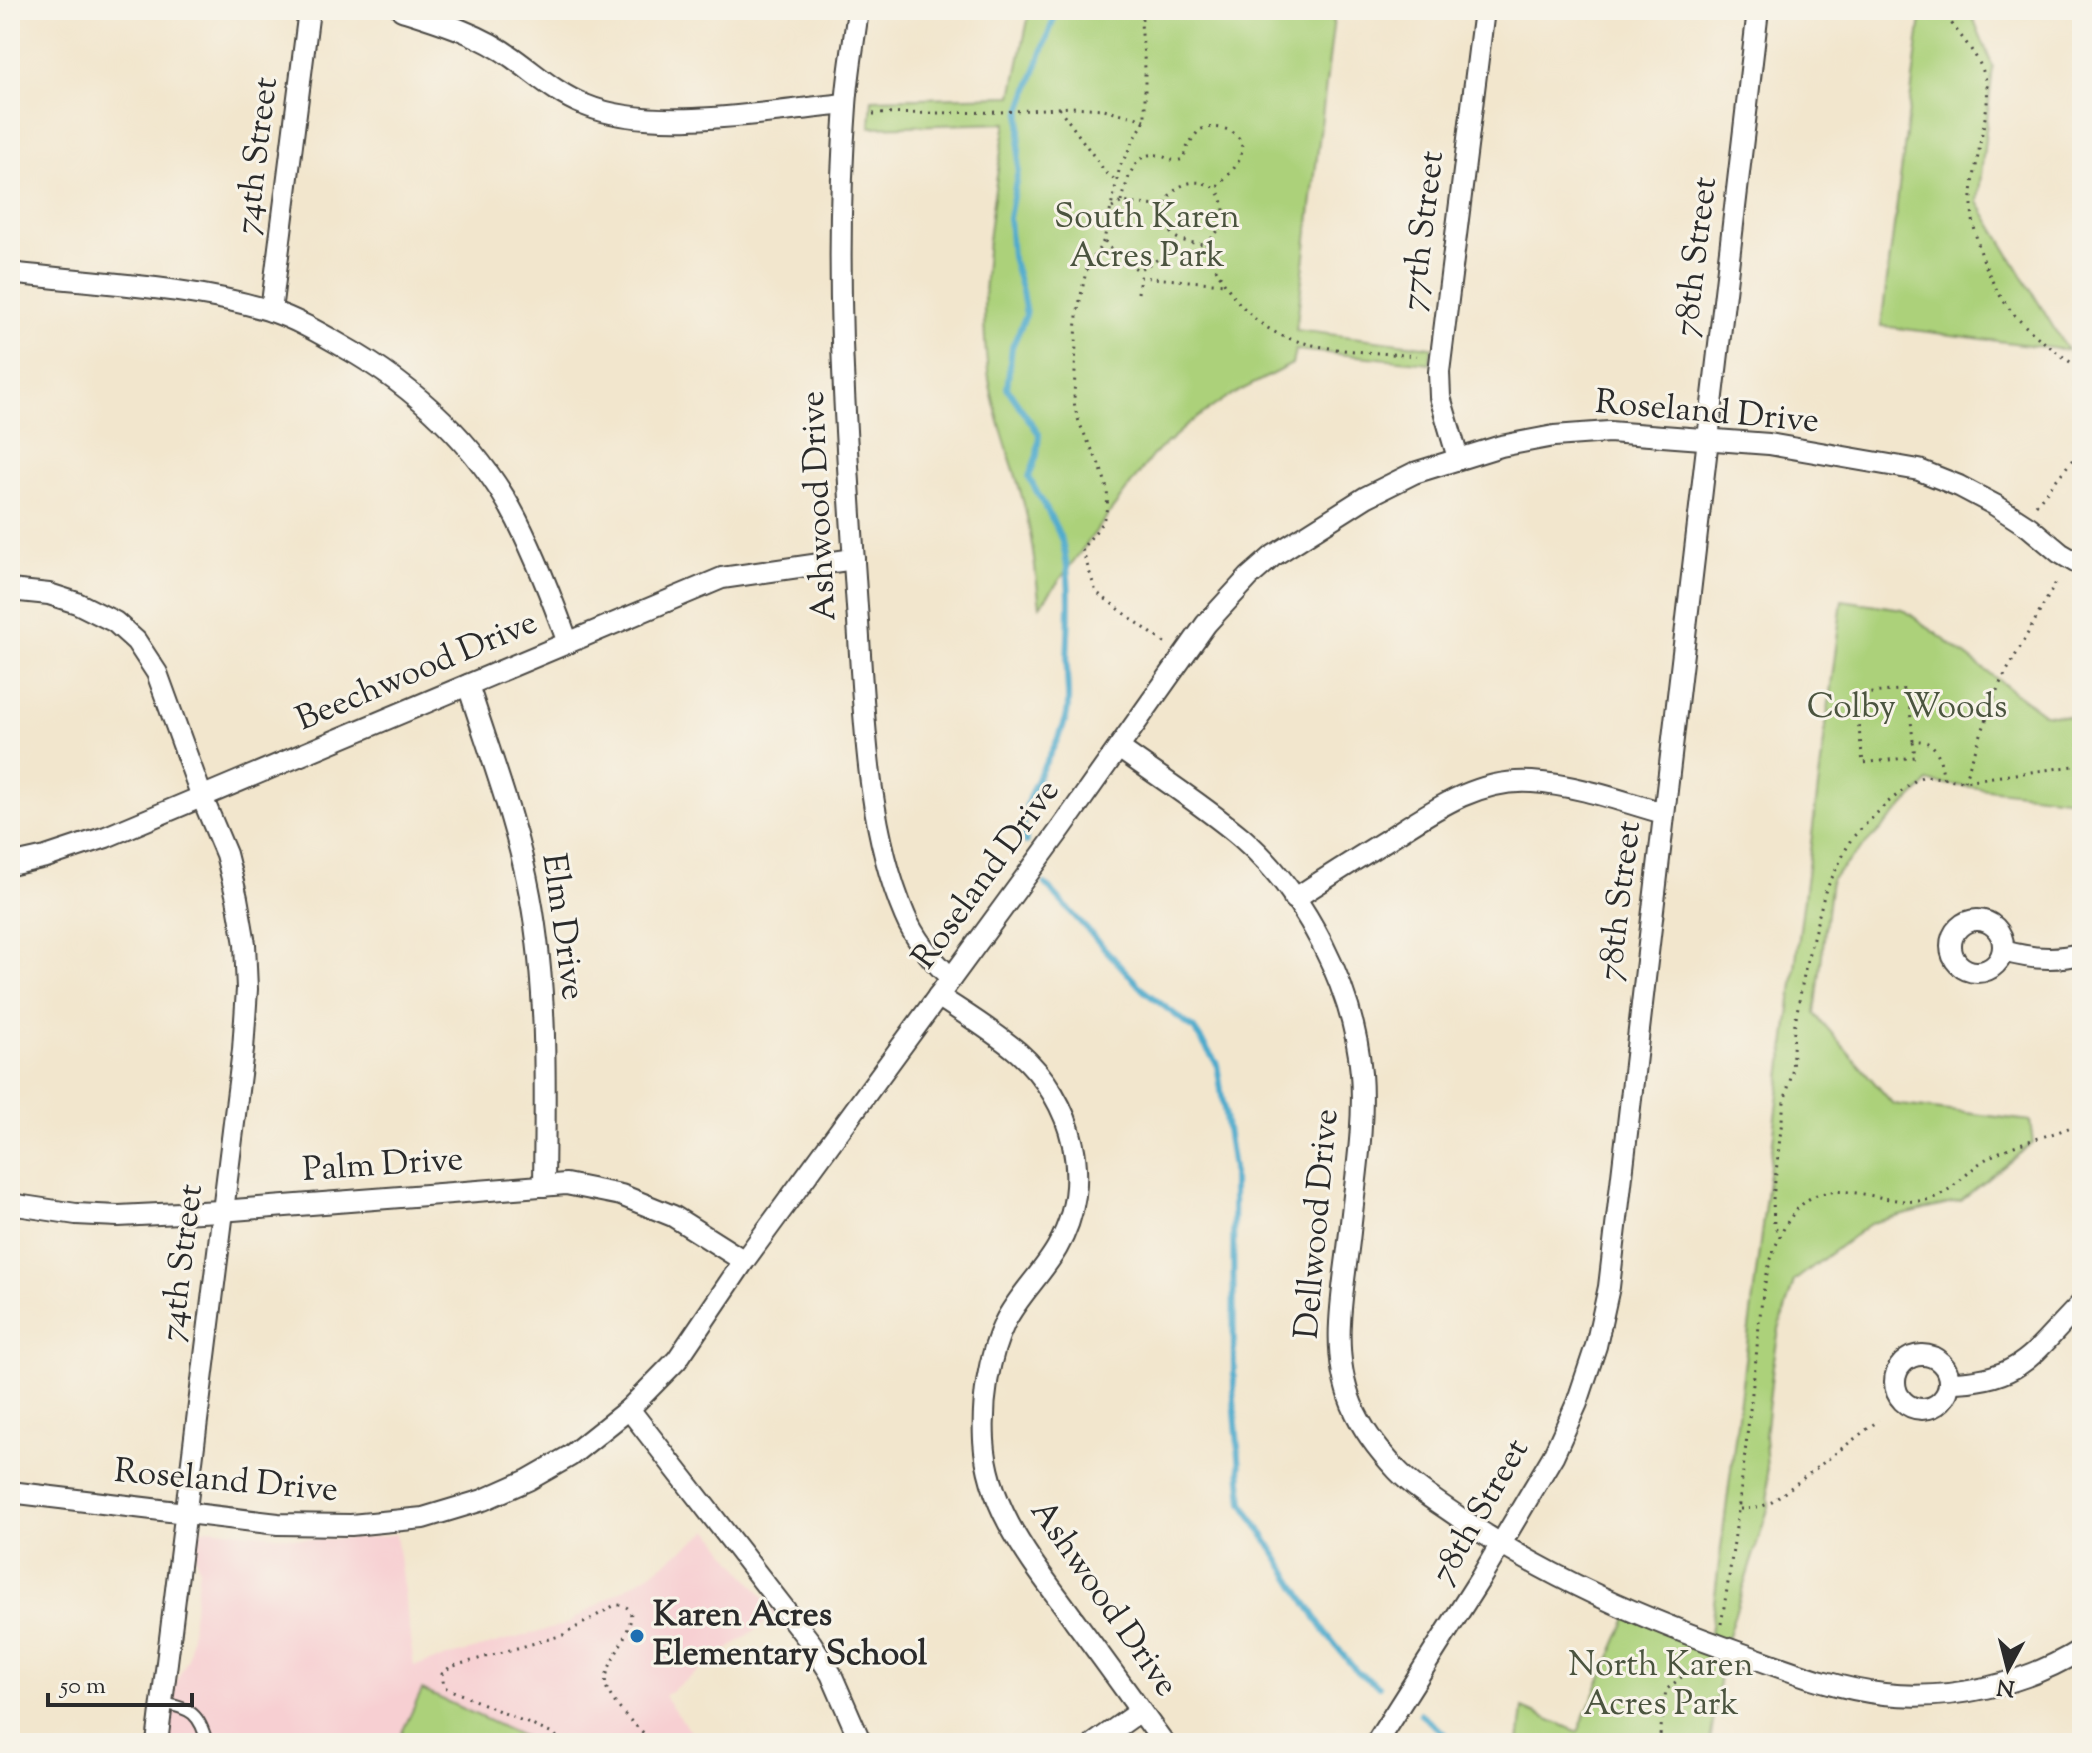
<svg xmlns="http://www.w3.org/2000/svg" width="2092" height="1753" font-family="'Sorts Mill Goudy',serif">
	<style>
		.built { fill: #f7cfd2 }
		.green { fill: #acd17a; stroke: #6c7e52; stroke-width: 2 }
		.lines { fill: none; stroke-linecap: round; stroke-linejoin: round }
		.stream { stroke: #4eaacc; stroke-width: 6 }
		.lane-casing { stroke: #494743; stroke-width: 14 }
		.street-casing { stroke: #494743; stroke-width: 24 }
		.path { stroke: #494743; stroke-width: 3; stroke-dasharray: 2 6; stroke-linecap: butt }
		.lane { stroke: #fff; stroke-width: 10 }
		.street { stroke: #fff; stroke-width: 20 }
		.poi-dot { fill: #1f6fb2; stroke: #f7f3e8; stroke-width: 3 }
		.labels { text-anchor: middle; dominant-baseline: central; stroke-width: 6; stroke-linejoin: round; paint-order: stroke }
		.street-label { font-size: 34px; fill: #2b2b2b; stroke: #f7f3e8 }
		.park-label { font-size: 34px; fill: #4b543f; stroke: #f7f3e8 }
		.poi-label { font-size: 34px; font-weight: bold; fill: #2b2b2b; stroke: #f7f3e8; text-anchor: start }
	</style>
	<rect width="100%" height="100%" fill="#f7f3e8"/>
	<filter id="ink" filterUnits="userSpaceOnUse"><feTurbulence type="fractalNoise" baseFrequency=".0125" numOctaves="2"/><feDisplacementMap in="SourceGraphic" scale="16" xChannelSelector="R" yChannelSelector="G"/><feConvolveMatrix kernelMatrix="1 2 1 2 8 2 1 2 1" color-interpolation-filters="sRGB"/></filter>
	<filter id="wash" filterUnits="userSpaceOnUse"><feTurbulence type="fractalNoise" baseFrequency=".006" numOctaves="4" result="noise"/><feDisplacementMap in="SourceGraphic" scale="32" xChannelSelector="R" yChannelSelector="G"/><feGaussianBlur stdDeviation="1.8" result="paint"/><feColorMatrix in="noise" values="0 0 0 0 0 0 0 0 0 0 0 0 0 0 0 0 0 1.4 0 .05"/><feComposite in="paint" operator="in"/></filter>
	<g filter="url(#wash)">
		<rect width="100%" height="100%" fill="#f2e6cd"/>
		<polygon class="built" points="208,1528 311,1539 367,1538 396,1534 414,1666 564,1625 654,1571 709,1530 777,1614 664,1696 699,1743 168,1743 175,1684 188,1658 199,1568 193,1550 194,1537 198,1532"/>
		<g class="green">
			<path d="M1030,10H1335L1296,330L1432,347L1430,363L1295,350L1292,364L1226,398L1191,422L1153,455L1040,606C1035,570 1032,532 1022,497C1011,457 996,421 989,379C976,294 991,207 1006,123L870,127L872,99L1012,96Z"/>
			<polygon points="1922,10 1970,10 1993,67 1978,202 2067,350 1881,326"/>
			<polygon points="1842,600 1903,609 2044,714 2082,718 2082,800 1928,782 1831,879 1815,1014 1893,1104 2030,1121 2033,1143 1961,1201 1871,1223 1794,1281 1779,1330 1773,1366 1765,1436 1769,1506 1724,1648 1710,1743 1519,1743 1523,1708 1578,1732 1630,1611 1709,1642"/>
			<polygon points="422,1690 537,1743 397,1743"/>
		</g>
		<g class="lines">
			<g class="stream">
				<path d="M1026,842C1014,797 1054,760 1066,718C1071,702 1066,681 1067,664C1068,624 1073,581 1062,542C1055,520 1039,498 1029,477L1037,455L1039,434L1007,388L1012,347L1026,315L1022,291L1012,257L1009,218L1018,170L1021,111L1057,10"/>
				<polyline points="1045,884 1143,990 1194,1029 1217,1064 1233,1168 1234,1400 1243,1503 1325,1632 1357,1672 1379,1686"/>
				<polyline points="1420,1714 1456,1743"/>
			</g>
		</g>
	</g>
	<g filter="url(#ink)">
		<g class="lines">
			<defs>
				<path id="lane" d="M162,1703C191,1708 200,1714 207,1743"/>
				<g id="street">
					<path d="M402,10C440,22 480,34 513,58C537,75 557,94 585,105C654,134 770,111 846,104"/>
					<path d="M858,10C854,42 848,74 846,106C833,272 846,441 857,607C864,706 865,823 905,916C915,940 932,960 951,978"/>
					<path d="M10,273C93,283 188,286 268,310C294,318 320,333 344,347C414,386 480,447 517,520C537,560 553,601 568,643"/>
					<polyline points="271,311 309,10"/>
					<polyline points="1458,458 1440,397 1439,372 1484,10"/>
					<polyline points="10,590 49,594 77,603 115,622 136,641 157,673 202,797 226,854 237,898 245,944 247,989 243,1050 157,1743"/>
					<path d="M468,685C490,754 517,824 530,895C548,991 545,1089 544,1186"/>
					<path d="M1119,748C1159,777 1203,805 1241,837C1305,892 1354,989 1361,1073C1365,1126 1355,1180 1350,1232C1344,1289 1329,1349 1352,1405C1362,1429 1379,1451 1397,1470C1415,1489 1439,1503 1460,1518C1548,1578 1646,1620 1746,1655C1791,1671 1836,1689 1884,1694C1951,1701 2025,1685 2082,1649"/>
					<polyline points="10,865 46,857 106,837 722,578 854,559"/>
					<path d="M1294,899C1323,880 1353,861 1382,843C1428,814 1475,778 1532,782C1577,785 1621,801 1663,813"/>
					<circle cx="1977" cy="946" r="26"/>
					<path d="M2003,951C2028,958 2057,961 2082,953"/>
					<path d="M938,996C965,1014 993,1031 1018,1052C1074,1101 1095,1182 1057,1248C1042,1274 1018,1296 1005,1322C988,1357 982,1402 984,1440C988,1512 1035,1565 1075,1621C1105,1661 1134,1702 1164,1743"/>
					<polyline points="10,1204 76,1214 118,1216 221,1211 566,1184 621,1195 673,1216 744,1261"/>
					<circle cx="1922" cy="1382" r="27"/>
					<path d="M1949,1382C2025,1381 2034,1350 2082,1303"/>
					<polyline points="629,1409 811,1643 831,1674 861,1743"/>
					<polyline points="10,1492 278,1524 351,1525 423,1518 483,1500 528,1480 570,1456 629,1409 677,1360 744,1261 1060,830 1206,624 1249,577 1273,556 1366,497 1414,473 1501,446 1554,436 1609,432 1769,444 1919,470 1959,486 1995,505 2029,527 2060,553 2082,566"/>
					<polyline points="1095,1743 1140,1711"/>
					<polyline points="1376,1743 1480,1579 1553,1456 1577,1403 1596,1346 1609,1287 1758,10"/>
				</g>
			</defs>
			<use href="#lane" class="lane-casing"/>
			<use href="#street" class="street-casing"/>
			<g class="path">
				<path d="M1144,10L1141,23L1145,68V120L1120,166L1104,240L1086,271L1077,315L1074,399C1076,439 1120,475 1104,518C1100,528 1089,539 1082,549L1096,592L1166,644"/>
				<path d="M1943,10C1955,32 1978,52 1985,77C1992,98 1982,128 1979,150C1976,168 1971,187 1972,205C1972,223 1977,242 1983,259C2004,318 2034,334 2082,371"/>
				<polyline points="1059,108 1106,173 1115,180"/>
				<polyline points="873,114 1001,112 1071,107 1104,109 1145,120"/>
				<path d="M1122,202C1126,184 1133,150 1158,155C1169,158 1172,163 1183,159L1188,145L1199,130C1219,122 1250,132 1240,158C1235,170 1223,180 1216,189C1181,165 1146,211 1174,236C1181,242 1195,243 1205,244C1219,282 1248,324 1288,338C1326,352 1376,352 1416,356"/>
				<polyline points="1112,208 1122,202 1165,207"/>
				<polyline points="1105,241 1115,254 1138,270 1164,256 1176,238"/>
				<path d="M1205,244C1223,231 1231,208 1216,189"/>
				<polyline points="1138,293 1140,277 1225,284"/>
				<polyline points="2036,505 2082,448"/>
				<path d="M1913,741L1908,689L1855,695L1863,763L1915,757L1913,741C1939,739 1940,759 1944,780"/>
				<polyline points="1964,781 1999,685 2058,579"/>
				<polyline points="1781,1237 1774,1226 1773,1199 1784,1102 1792,1074 1794,1028 1806,964 1825,892 1851,839 1887,803 1917,779 1925,776 1964,781 2082,765"/>
				<polyline points="1740,1509 1758,1508 1772,1502 1879,1420"/>
				<path d="M1721,1624C1736,1542 1744,1459 1754,1376C1759,1336 1759,1296 1772,1256C1779,1235 1794,1203 1817,1195C1853,1183 1891,1207 1926,1200C1947,1195 1961,1179 1976,1166C2007,1142 2048,1139 2082,1122"/>
				<path d="M562,1743L555,1735L444,1687L442,1674L450,1667L563,1635L615,1605C658,1604 599,1666 606,1686C613,1707 639,1729 655,1743"/>
				<polyline points="1659,1743 1666,1690 1703,1659"/>
			</g>
			<use href="#lane" class="lane"/>
			<use href="#street" class="street"/>
		</g>
	</g>
	<circle class="poi-dot" cx="637" cy="1636" r="8"/>
	<g class="labels">
		<g class="street-label">
			<text transform="translate(258 156) rotate(-83)">74th Street</text>
			<text transform="translate(1424 231) rotate(-83)">77th Street</text>
			<text transform="translate(1697 257) rotate(-83)">78th Street</text>
			<text transform="translate(1707 413) rotate(5)">Roseland Drive</text>
			<text transform="translate(820 506) rotate(-93)">Ashwood Drive</text>
			<text transform="translate(417 672) rotate(-23)">Beechwood Drive</text>
			<text transform="translate(987 875) rotate(-54)">Roseland Drive</text>
			<text transform="translate(1621 901) rotate(-83)">78th Street</text>
			<text transform="translate(562 927) rotate(82)">Elm Drive</text>
			<text transform="translate(383 1166) rotate(-4)">Palm Drive</text>
			<text transform="translate(1318 1224) rotate(-85)">Dellwood Drive</text>
			<text transform="translate(183 1263) rotate(-83)">74th Street</text>
			<text transform="translate(226 1482) rotate(5)">Roseland Drive</text>
			<text transform="translate(1481 1512) rotate(-60)">78th Street</text>
			<text transform="translate(1103 1599) rotate(55)">Ashwood Drive</text>
		</g>
		<g class="park-label">
			<text x="1147" y="218">South Karen<tspan x="1147" dy="39">Acres Park</tspan></text>
			<text x="1907" y="708">Colby Woods</text>
			<text x="1661" y="1666">North Karen<tspan x="1661" dy="39">Acres Park</tspan></text>
		</g>
		<g class="poi-label">
			<text x="653" y="1616">Karen Acres<tspan x="653" dy="39">Elementary School</tspan></text>
		</g>
	</g>
	<rect width="2092" height="1753" fill="none" stroke="#f7f3e8" stroke-width="40"/>
	<g transform="translate(2008 1669) rotate(187)" stroke="#f7f3e8" stroke-width="6" paint-order="stroke">
	<path d="M0-6L14 30L0 20L-14 30Z" fill="#2b2b2b"/>
	<text y="-12" font-size="22" font-weight="bold" text-anchor="middle" fill="#2b2b2b">N</text>
	</g>
	<path d="M48 1693v12h144v-12" fill="none" stroke="#2b2b2b" stroke-width="4"/>
	<text x="60" y="1693" font-size="24" fill="#2b2b2b" stroke="#f7f3e8" stroke-width="6" paint-order="stroke">50 m</text>
</svg>
